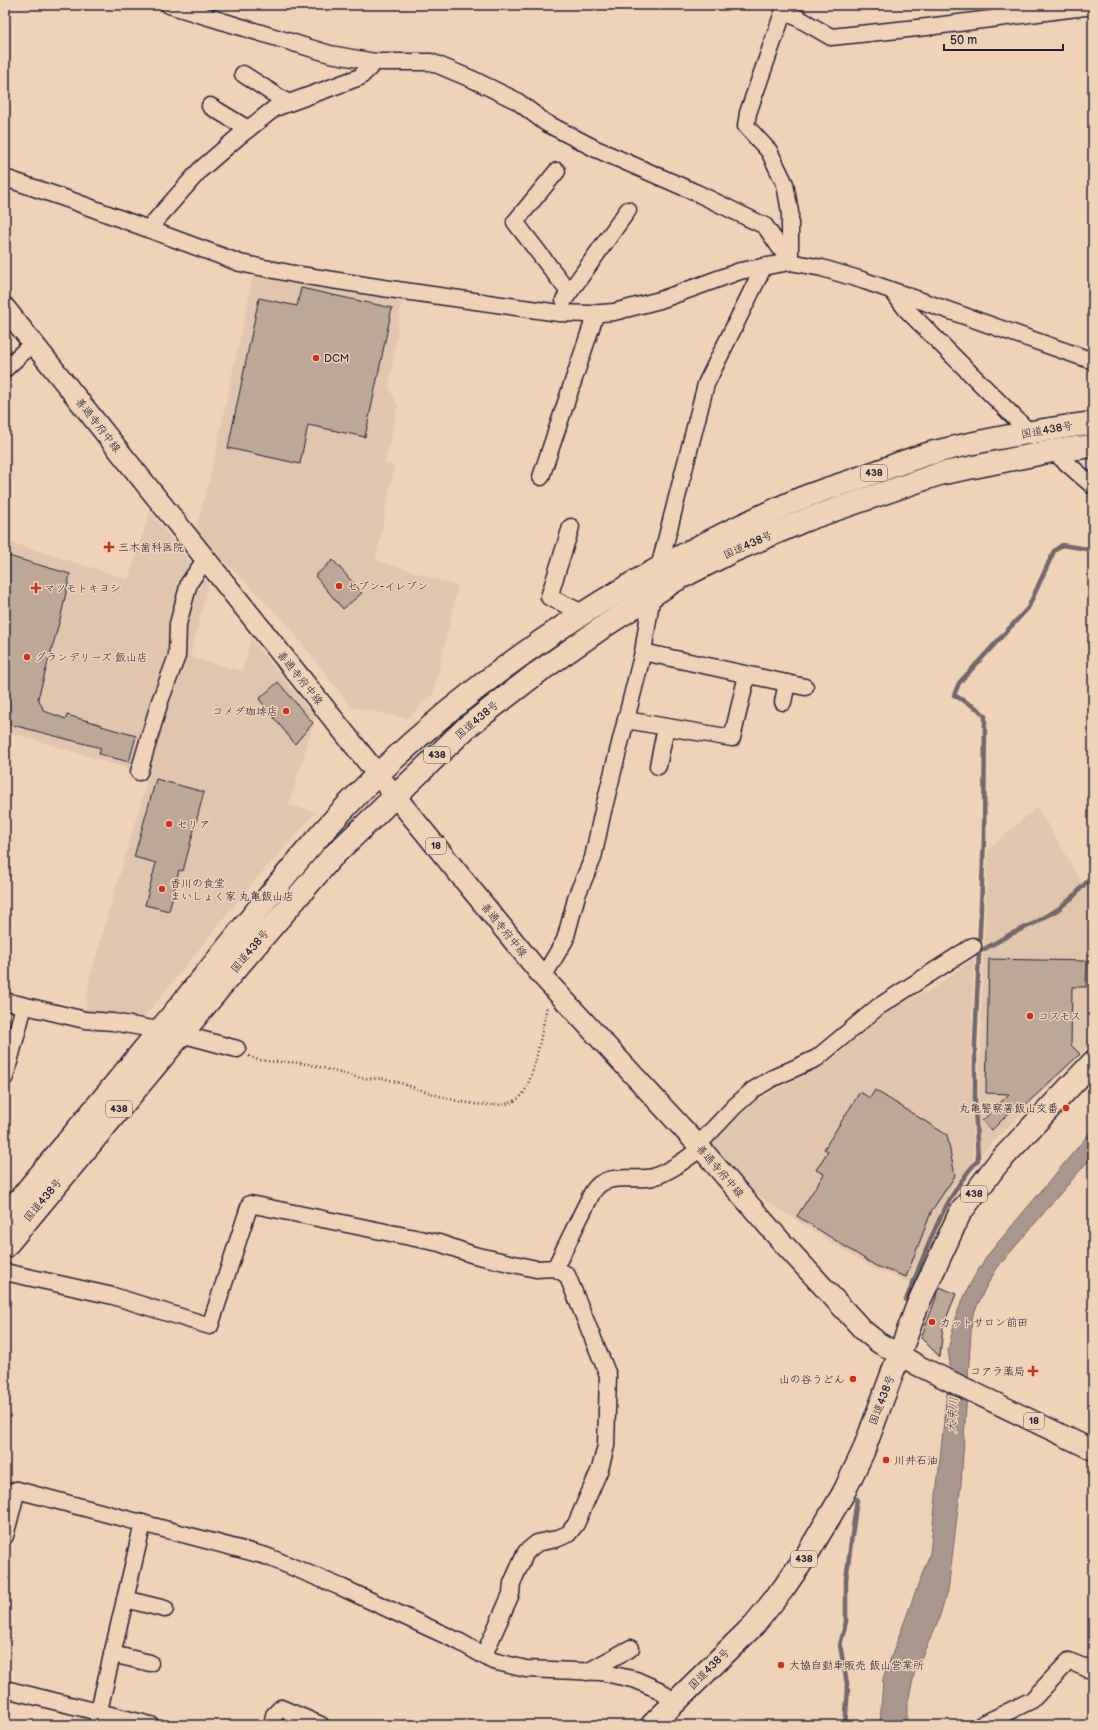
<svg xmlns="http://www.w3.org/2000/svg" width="1098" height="1730" font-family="'Balsamiq Sans','Klee One',sans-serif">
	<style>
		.built { fill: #e1c5ad }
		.water { fill: #a9968c; stroke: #73686c }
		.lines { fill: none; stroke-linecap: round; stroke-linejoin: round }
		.stream { stroke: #73686c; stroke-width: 4.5 }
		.building { fill: #bda797; stroke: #22223b }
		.minor-casing { stroke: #22223b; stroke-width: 19 }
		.major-casing { stroke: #22223b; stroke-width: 23 }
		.highway-casing { stroke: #22223b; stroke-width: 25 }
		.path { stroke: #22223b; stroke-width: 2.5; stroke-dasharray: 1 3; stroke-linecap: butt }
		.minor { stroke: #f0d2b6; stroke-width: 16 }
		.major { stroke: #f0d2b6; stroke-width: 20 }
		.highway { stroke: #f0d2b6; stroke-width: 22 }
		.poi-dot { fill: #c8321e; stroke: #f0d2b6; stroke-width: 1.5 }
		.labels { text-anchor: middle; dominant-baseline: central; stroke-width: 3; stroke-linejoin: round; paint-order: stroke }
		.shield { fill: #f0d2b6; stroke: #605760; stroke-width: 1 }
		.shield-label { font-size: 10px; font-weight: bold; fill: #22223b }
		.poi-label { font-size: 11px; fill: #22223b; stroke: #f0d2b6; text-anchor: start }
		.street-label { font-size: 11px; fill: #22223b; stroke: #f0d2b6 }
		.water-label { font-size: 12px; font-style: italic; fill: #443f4f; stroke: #f0d2b6 }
	</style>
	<rect width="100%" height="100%" fill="#f0d2b6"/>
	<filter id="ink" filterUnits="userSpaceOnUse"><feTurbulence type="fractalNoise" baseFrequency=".025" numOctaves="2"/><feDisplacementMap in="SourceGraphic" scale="8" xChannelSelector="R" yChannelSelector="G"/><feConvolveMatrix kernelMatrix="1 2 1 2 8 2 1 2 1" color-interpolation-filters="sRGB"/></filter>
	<g filter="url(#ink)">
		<g class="built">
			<polygon points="254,273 402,298 389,388 398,405 385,463 394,466 376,560 458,586 433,694 408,718 351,707 286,623 195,532 210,478"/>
			<polygon points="150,512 208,585 190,657 242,671 251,639 315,717 289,805 316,812 252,884 140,1022 85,1012 89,980 149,775 5,731 5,539 9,542 128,579"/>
			<polygon points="1037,807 1083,884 1081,888 1084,890 1093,880 1093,1042 979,1156 978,1120 983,954 988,949 988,943 984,946 988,850"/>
			<polygon points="974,958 971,1051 973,1161 952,1188 933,1226 909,1282 869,1266 756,1194 710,1146 754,1102 831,1060 883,1016 904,1001 931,990"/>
		</g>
		<polygon class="water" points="1093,1129 1093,1155 997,1268 985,1289 972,1317 961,1484 948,1591 937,1624 915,1671 907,1706 907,1725 880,1725 883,1679 930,1553 950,1364 948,1350 957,1313 970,1284 986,1257"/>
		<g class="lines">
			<g class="stream">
				<polyline points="979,952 1009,935 1035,923 1057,910 1073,897 1093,875"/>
				<path d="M906,1300C926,1252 942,1199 978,1160L975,1108V1044L984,839L985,716L978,709L954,695L959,683L1028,608L1054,551L1062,545L1093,550"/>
				<polyline points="845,1725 848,1689 840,1645 846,1622 846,1579 857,1499"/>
			</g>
		</g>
		<g class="building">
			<polygon points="301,288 392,308 365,437 308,425 300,464 228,448 259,298 297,306"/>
			<polygon points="5,555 70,574 61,616 38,698 44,711 66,719 67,715 102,725 101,726 136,736 129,762 99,754 101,748 5,723"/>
			<polygon points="333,560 362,593 343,609 315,576"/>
			<polygon points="278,682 313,723 295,744 259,699"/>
			<polygon points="156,779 204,792 183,871 179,870 169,911 145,905 156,863 134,857"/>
			<polygon points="989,959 1087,961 1086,987 1072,987 1071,1045 1080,1054 1022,1108 1018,1104 992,1130 982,1121 1009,1094 986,1093"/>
			<polygon points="875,1090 947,1135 955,1176 932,1210 906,1277 876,1266 797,1216 824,1174 816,1170 828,1151 824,1149 860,1092 870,1098"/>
			<polygon points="940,1287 956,1294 943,1326 940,1357 921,1338"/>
		</g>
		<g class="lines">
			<defs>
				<g id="minor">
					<polyline points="169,5 330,54 375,62 431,62 474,80 517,101 546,123 596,149 697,193 765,226 790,262"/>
					<polyline points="783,5 784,10 748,113 746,126 769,151 785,184 790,212 790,262"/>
					<polyline points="784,10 831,37 927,27 1093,6"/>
					<polyline points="243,74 288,103"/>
					<polyline points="210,106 248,129"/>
					<polyline points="557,171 515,222 569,292"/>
					<polyline points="5,178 70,200 240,263 294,274 383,288 559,313 589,314 614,312 660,300 740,271 790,262 822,268 862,280 1093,361"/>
					<polyline points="148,229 200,170 238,137 275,108 360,77 375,62"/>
					<polyline points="893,292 906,309 1030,433"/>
					<polyline points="564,300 628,210"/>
					<polyline points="5,369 33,343"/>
					<polyline points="1053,451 1093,486"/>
					<polyline points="541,477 596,313"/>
					<polyline points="571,527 549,597 583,613"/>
					<polyline points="643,652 805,687"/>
					<polyline points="783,702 787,683"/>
					<polyline points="626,720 732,738 747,675"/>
					<polyline points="658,766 666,727"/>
					<polyline points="139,772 160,701 177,656 178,624 189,583 205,560"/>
					<polyline points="543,977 565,940 577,895 593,858 602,815 643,652 652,595 706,384 764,266"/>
					<polyline points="5,1001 85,1020 113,1022 181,1034 237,1049"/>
					<polyline points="5,1077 24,1006"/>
					<polyline points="698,1145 735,1106 753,1090 771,1079 817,1058 878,1007 973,946"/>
					<path d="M5,1272L113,1296L210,1326L250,1204L439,1243L474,1255L536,1269L555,1268L592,1193C594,1190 597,1186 600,1184C614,1174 637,1181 653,1177C671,1171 685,1160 701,1148"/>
					<polyline points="5,1494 17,1490 266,1556 343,1588 460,1642 493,1661 526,1669 601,1672 636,1680 659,1690 675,1703"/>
					<polyline points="5,1536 17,1490"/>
					<polyline points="125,1599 165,1609"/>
					<polyline points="112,1654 150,1663"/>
					<polyline points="484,1655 511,1594 512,1583 526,1552 537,1543 556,1539 568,1534 576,1524 600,1469 606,1446 608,1375 567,1275 555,1268"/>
					<polyline points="587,1672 631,1648"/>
					<polyline points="5,1689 151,1725"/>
					<polyline points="97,1725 100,1706 143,1523"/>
					<polyline points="272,1725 274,1715 281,1708 321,1725"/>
					<polyline points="981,1725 1032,1700 1069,1661 1093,1671"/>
				</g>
				<polyline id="major" points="5,308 378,775 543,977 698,1145 780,1240 863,1330 879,1343 919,1366 1093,1450"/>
				<g id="highway">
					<path d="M5,1217C72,1136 139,1056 205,975C261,906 315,835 378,774C499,658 643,567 797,500C818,491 841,485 862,477C886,469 911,458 935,452C987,439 1040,430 1093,423"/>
					<polyline points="5,1247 233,972 331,858 467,727 537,673 606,625 676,580 731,552 808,519 939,474 1053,451 1093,446"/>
					<polyline points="652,1725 754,1625 783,1589 808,1553 843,1494 863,1452 918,1304 960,1213 998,1163 1093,1062"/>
				</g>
			</defs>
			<use href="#minor" class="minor-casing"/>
			<use href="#major" class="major-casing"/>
			<use href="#highway" class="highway-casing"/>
			<path class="path" d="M249,1056C267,1065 287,1060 306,1064C325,1067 343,1075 362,1078C370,1079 379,1078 386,1079C421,1088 456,1106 493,1105C501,1105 512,1104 519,1098C533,1088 543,1025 547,1006"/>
			<use href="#minor" class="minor"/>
			<use href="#major" class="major"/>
			<use href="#highway" class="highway"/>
		</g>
	</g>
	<g class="poi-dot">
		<circle cx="316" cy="358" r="4"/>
		<path d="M107 541h4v4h4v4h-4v4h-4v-4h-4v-4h4z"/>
		<circle cx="339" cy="586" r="4"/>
		<path d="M34 582h4v4h4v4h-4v4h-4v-4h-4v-4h4z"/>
		<circle cx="27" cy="657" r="4"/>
		<circle cx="286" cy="711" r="4"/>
		<circle cx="169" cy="824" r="4"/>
		<circle cx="162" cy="889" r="4"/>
		<circle cx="1030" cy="1016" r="4"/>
		<circle cx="1066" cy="1108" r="4"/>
		<circle cx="932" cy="1322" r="4"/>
		<path d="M1031 1365h4v4h4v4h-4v4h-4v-4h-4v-4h4z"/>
		<circle cx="853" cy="1379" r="4"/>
		<circle cx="886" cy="1460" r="4"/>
		<circle cx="781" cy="1665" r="4"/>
	</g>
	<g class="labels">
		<g class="shield">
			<rect x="861" y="465" width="26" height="16" rx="3"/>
			<rect x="424" y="747" width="26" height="16" rx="3"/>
			<rect x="426" y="838" width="20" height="16" rx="3"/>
			<rect x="106" y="1101" width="26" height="16" rx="3"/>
			<rect x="961" y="1186" width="26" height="16" rx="3"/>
			<rect x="1024" y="1413" width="20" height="16" rx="3"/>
			<rect x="791" y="1551" width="26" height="16" rx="3"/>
		</g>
		<g class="shield-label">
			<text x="874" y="473">438</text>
			<text x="437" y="755">438</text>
			<text x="436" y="846">18</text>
			<text x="119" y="1109">438</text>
			<text x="974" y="1194">438</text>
			<text x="1034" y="1421">18</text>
			<text x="804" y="1559">438</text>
		</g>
		<g class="poi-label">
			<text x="324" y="358">DCM</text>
			<text x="118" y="547">三木歯科医院</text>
			<text x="347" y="586">セブン-イレブン</text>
			<text x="44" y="588">マツモトキヨシ</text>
			<text x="35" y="657">グランデリーズ 飯山店</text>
			<text x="278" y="711" text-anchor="end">コメダ珈琲店</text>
			<text x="177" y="824">セリア</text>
			<text x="170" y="883">香川の食堂<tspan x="170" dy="13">まいしょく家 丸亀飯山店</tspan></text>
			<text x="1038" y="1016">コスモス</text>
			<text x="1058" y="1108" text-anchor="end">丸亀警察署飯山交番</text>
			<text x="940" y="1322">カットサロン前田</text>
			<text x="1025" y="1371" text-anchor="end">コアラ薬局</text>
			<text x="845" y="1379" text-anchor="end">山の谷うどん</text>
			<text x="894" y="1460">川井石油</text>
			<text x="789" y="1665">大協自動車販売 飯山営業所</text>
		</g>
		<g class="street-label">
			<text transform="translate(98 425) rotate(52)">善通寺府中線</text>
			<text transform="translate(1047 430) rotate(-10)">国道438号</text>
			<text transform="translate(748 545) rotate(-24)">国道438号</text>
			<text transform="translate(300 678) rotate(51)">善通寺府中線</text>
			<text transform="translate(477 720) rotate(-40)">国道438号</text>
			<text transform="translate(504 930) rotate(51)">善通寺府中線</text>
			<text transform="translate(250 951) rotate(-50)">国道438号</text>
			<text transform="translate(720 1171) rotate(49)">善通寺府中線</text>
			<text transform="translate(43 1200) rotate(-50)">国道438号</text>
			<text transform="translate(882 1400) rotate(-69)">国道438号</text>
			<text transform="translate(709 1669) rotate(-45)">国道438号</text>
		</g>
		<g class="water-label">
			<text transform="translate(953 1415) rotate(-86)">大束川</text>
		</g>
	</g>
	<rect width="1098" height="1730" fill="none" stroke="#f0d2b6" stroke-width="20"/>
	<rect x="10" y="10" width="1078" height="1710" fill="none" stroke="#22223b" stroke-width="1.5" filter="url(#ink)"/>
	<path d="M944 44v6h119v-6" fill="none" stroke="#22223b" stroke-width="2"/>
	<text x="950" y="44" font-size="12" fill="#22223b" stroke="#f0d2b6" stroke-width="3" paint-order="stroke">50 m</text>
</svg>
